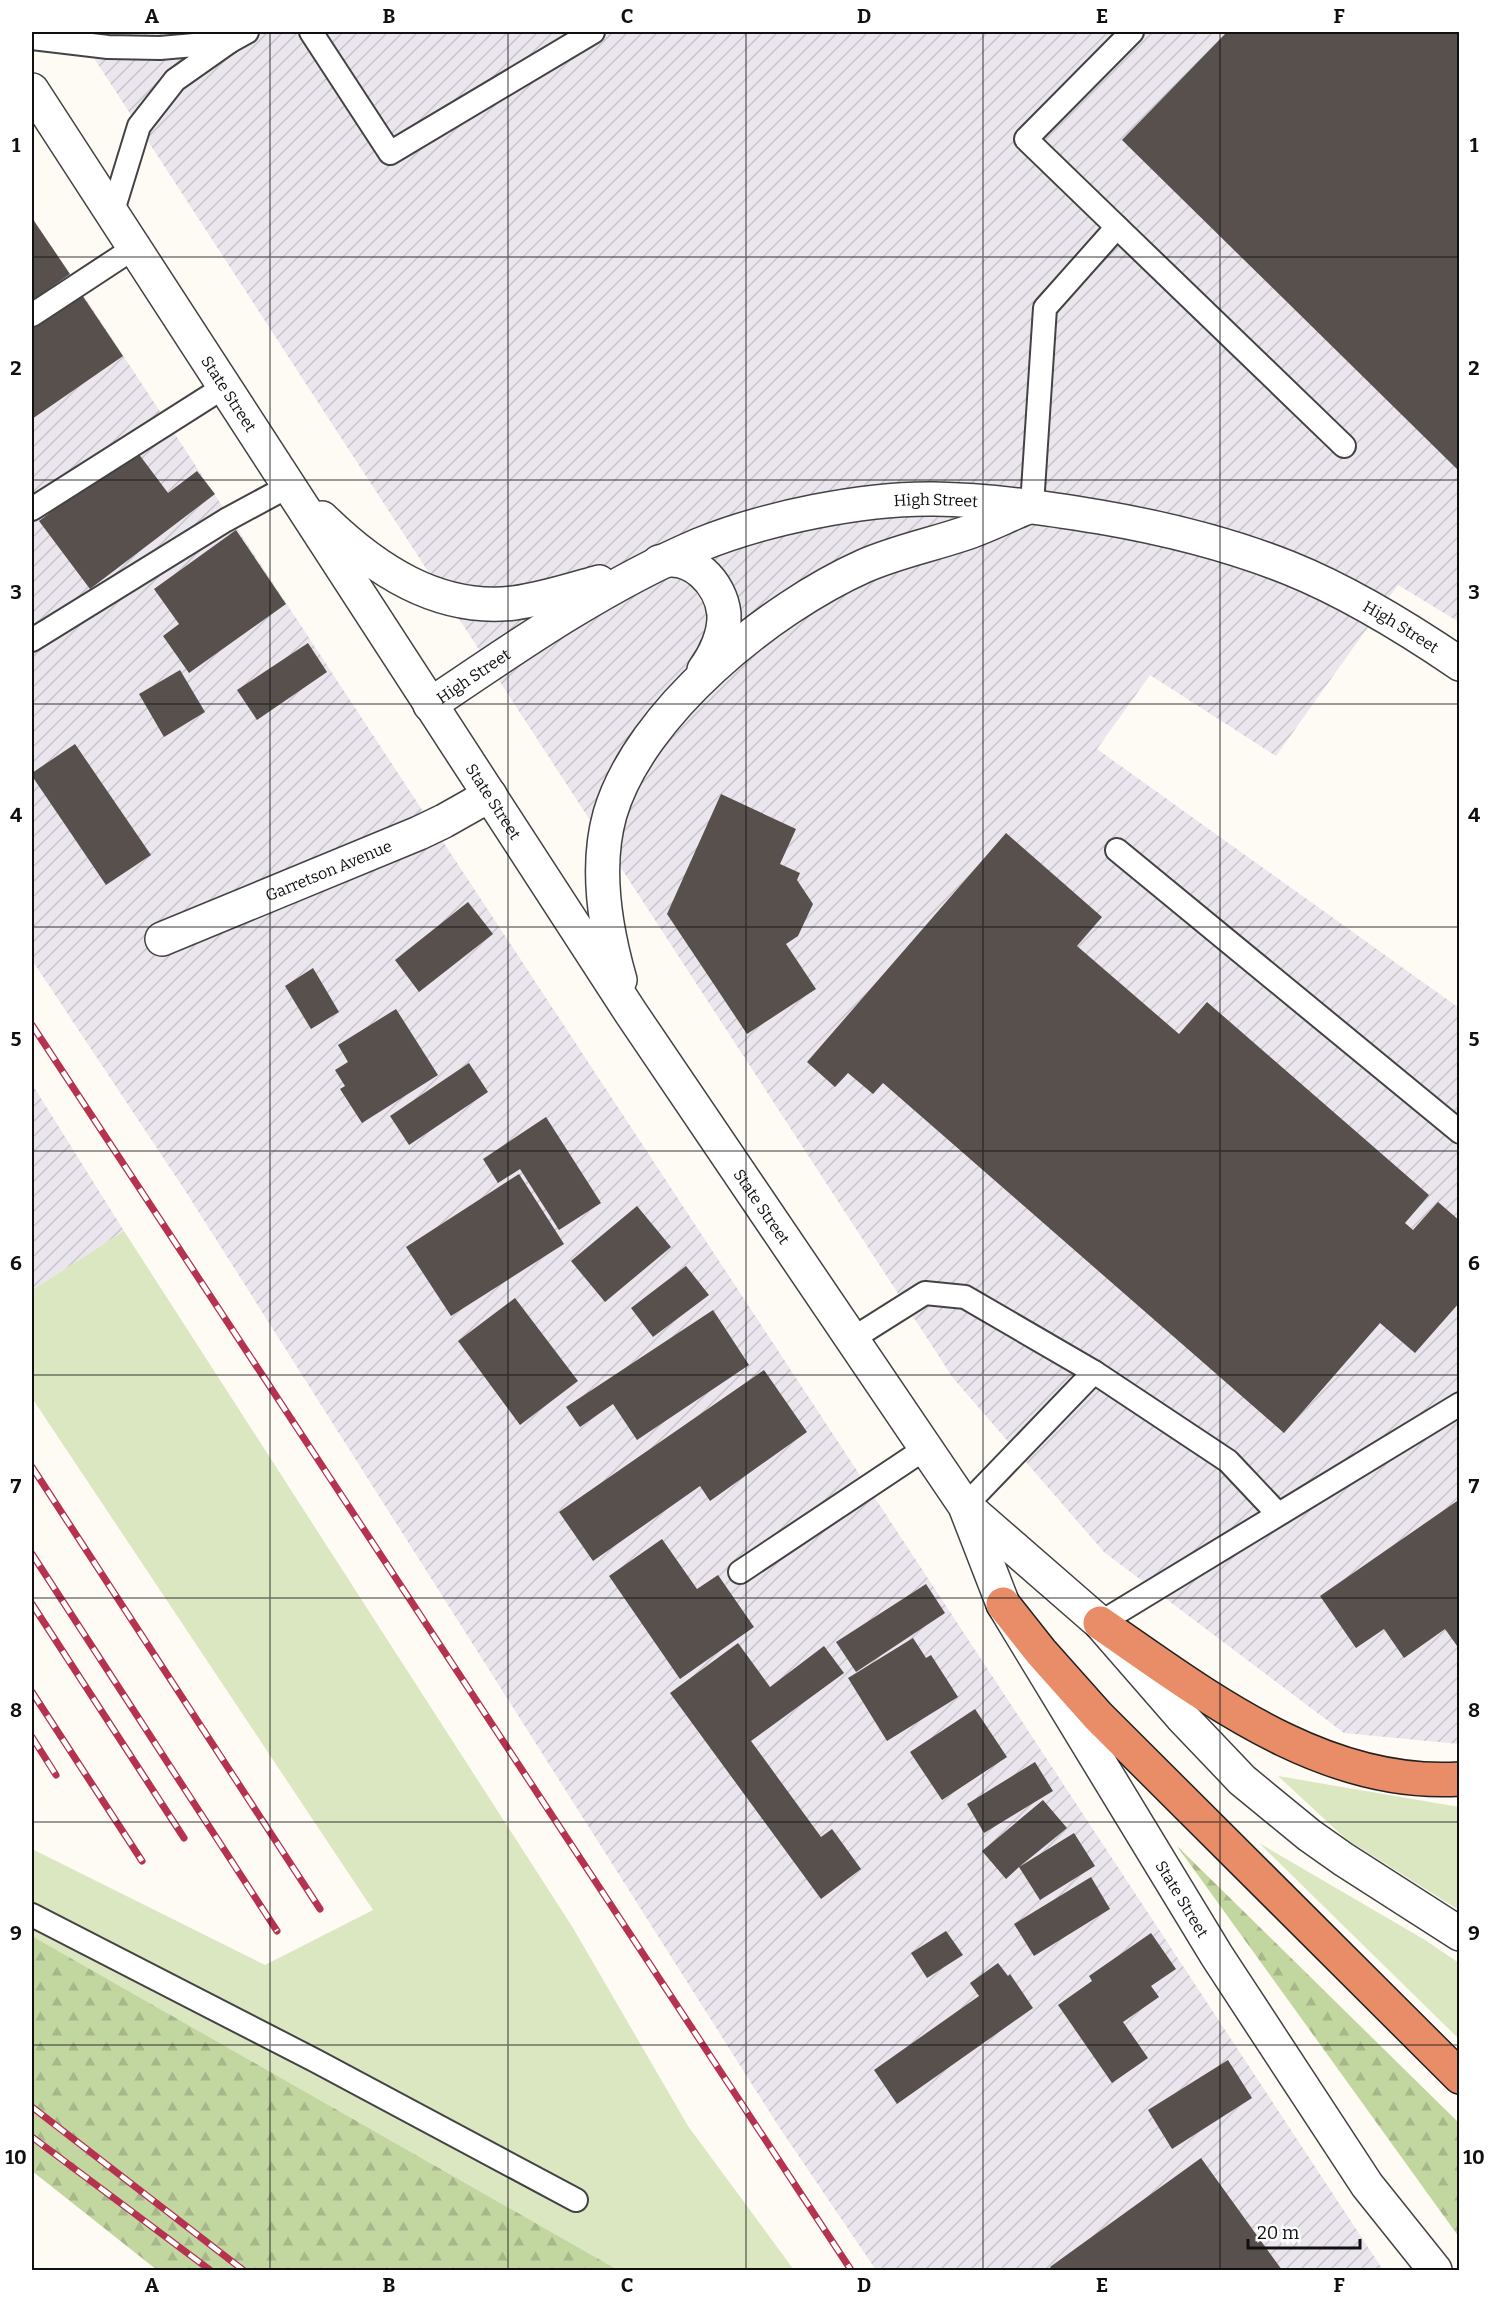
<svg xmlns="http://www.w3.org/2000/svg" width="1491" height="2302" font-family="Bitter,serif">
	<style>
		.industrial { fill: url(#industrial-furrows) }
		.grass { fill: #dbe7c0 }
		.forest { fill: url(#forest-firs) }
		.building { fill: #58504d }
		.lines { fill: none; stroke-linecap: round; stroke-linejoin: round }
		.service-casing { stroke: #434343; stroke-width: 26 }
		.minor-casing { stroke: #434343; stroke-width: 36 }
		.tertiary-casing { stroke: #434343; stroke-width: 36 }
		.motorway-casing { stroke: #212121; stroke-width: 36 }
		.service { stroke: #fff; stroke-width: 22 }
		.minor { stroke: #fff; stroke-width: 33 }
		.tertiary { stroke: #fff; stroke-width: 33 }
		.motorway { stroke: #e88d68; stroke-width: 33 }
		.rail-casing { stroke: #b53350; stroke-width: 7 }
		.rail { stroke: #fff; stroke-width: 4.5; stroke-dasharray: 14; stroke-linecap: butt }
		.grid { fill: none; stroke: #101010; stroke-width: 1.5; stroke-opacity: 0.55 }
		.labels { text-anchor: middle; dominant-baseline: central; stroke-width: 6; stroke-linejoin: round; paint-order: stroke }
		.street-label { font-size: 16px; fill: #101010; stroke: #fff }
		.neatline { fill: none; stroke: #101010; stroke-width: 2 }
		.grid-label { font-size: 20px; text-anchor: middle; font-weight: bold; fill: #101010 }
	</style>
	<defs>
		<pattern id="industrial-furrows" width="10" height="10" patternUnits="userSpaceOnUse" patternTransform="scale(1.5)"><rect width="10" height="10" fill="#ebe6ee"/><path d="M-1 1l2-2M0 10L10 0M9 11l2-2" fill="none" stroke="#c8c4cb"/></pattern>
		<pattern id="forest-firs" width="22" height="20" patternUnits="userSpaceOnUse" patternTransform="scale(1.5)"><rect width="22" height="20" fill="#c2d6a0"/><path d="M5 1l3.5 6h-7zM16 11l3.5 6h-7z" fill="#a6b789"/></pattern>
	</defs>
	<rect width="100%" height="100%" fill="#fefaf4"/>
	<g class="industrial">
		<polygon points="77,32 1459,32 1459,622 1398,585 1276,756 1150,675 1097,749 1459,1008 1459,1744 1344,1733 1104,1552 953,1378"/>
		<polygon points="32,217 1383,2270 876,2270 781,2130 186,1192 32,960"/>
		<polygon points="32,1084 124,1231 32,1290"/>
	</g>
	<g class="grass">
		<polygon points="124,1231 573,1928 688,2126 794,2270 618,2270 32,1936 32,1849 265,1965 373,1910 32,1398 32,1290"/>
		<polygon points="1278,1776 1459,1807 1459,1910 1346,1839"/>
		<polygon points="1259,1843 1425,1940 1459,1963 1459,2039"/>
	</g>
	<g class="forest">
		<polygon points="1177,1846 1459,2123 1459,2237"/>
		<polygon points="32,1936 618,2270 157,2270 32,2171"/>
	</g>
	<g class="building">
		<polygon points="1227,32 1460,32 1460,472 1122,140"/>
		<polygon points="32,218 70,274 32,301"/>
		<polygon points="80,292 123,356 32,419 32,325"/>
		<polygon points="135,449 168,493 197,471 215,494 90,589 39,521"/>
		<polygon points="236,530 286,604 189,673 163,636 179,624 154,589"/>
		<polygon points="308,643 327,672 257,720 237,690"/>
		<polygon points="180,670 205,712 164,737 139,694"/>
		<polygon points="75,744 151,855 106,885 32,776 32,773"/>
		<polygon points="721,794 796,829 780,864 800,873 797,880 813,904 798,936 786,944 816,989 747,1034 667,914"/>
		<polygon points="1006,833 1102,917 1077,946 1179,1034 1207,1002 1429,1195 1405,1223 1413,1230 1438,1202 1460,1221 1460,1302 1415,1353 1380,1323 1284,1433 883,1083 873,1094 848,1073 835,1087 807,1062"/>
		<polygon points="468,902 493,934 419,992 395,960"/>
		<polygon points="313,968 339,1012 311,1029 285,986"/>
		<polygon points="396,1009 438,1075 362,1123 340,1089 345,1086 335,1070 348,1062 338,1045"/>
		<polygon points="469,1063 488,1092 409,1145 390,1116"/>
		<polygon points="546,1117 601,1203 559,1230 520,1169 498,1183 483,1159"/>
		<polygon points="519,1174 564,1244 451,1316 406,1247"/>
		<polygon points="637,1206 671,1247 605,1302 571,1261"/>
		<polygon points="686,1266 709,1295 653,1337 631,1308"/>
		<polygon points="515,1298 578,1381 520,1425 458,1341"/>
		<polygon points="713,1310 749,1365 637,1440 613,1404 580,1427 566,1407"/>
		<polygon points="764,1370 807,1432 710,1501 700,1486 593,1561 559,1512"/>
		<polygon points="1460,1499 1460,1650 1445,1629 1404,1658 1384,1629 1356,1648 1320,1596"/>
		<polygon points="662,1539 697,1589 718,1575 754,1627 680,1679 609,1576"/>
		<polygon points="926,1584 945,1613 856,1672 836,1642"/>
		<polygon points="913,1638 926,1658 931,1655 958,1697 887,1741 848,1678"/>
		<polygon points="738,1643 770,1687 824,1646 844,1673 751,1741 821,1837 832,1829 861,1869 821,1899 670,1693"/>
		<polygon points="975,1709 1007,1757 942,1800 910,1752"/>
		<polygon points="1035,1762 1053,1791 984,1833 967,1804"/>
		<polygon points="1043,1800 1067,1828 1019,1867 1074,1833 1095,1866 1040,1900 1019,1867 1006,1879 982,1851"/>
		<polygon points="1091,1877 1110,1909 1034,1956 1014,1924"/>
		<polygon points="946,1931 963,1955 927,1978 911,1953"/>
		<polygon points="1151,1933 1176,1969 1151,1986 1159,1997 1123,2022 1148,2058 1112,2083 1058,2005 1092,1981 1089,1976"/>
		<polygon points="998,1963 1008,1976 1010,1974 1033,2008 897,2104 874,2070 979,1996 970,1983"/>
		<polygon points="1228,2060 1252,2098 1172,2149 1148,2110"/>
		<polygon points="1201,2158 1282,2270 1052,2270 1050,2267"/>
	</g>
	<g class="lines">
		<defs>
			<g id="service">
				<polyline points="311,32 390,153 593,32"/>
				<polyline points="32,38 108,47 160,48 229,42 175,80 139,126 112,214"/>
				<polyline points="229,42 247,32"/>
				<polyline points="1117,227 1344,446"/>
				<polyline points="32,315 134,248"/>
				<polyline points="1032,505 1045,308 1117,227 1026,139 1132,32"/>
				<polyline points="32,509 224,387"/>
				<polyline points="32,640 226,520 289,486"/>
				<polyline points="1117,850 1460,1132"/>
				<polyline points="852,1339 925,1293 965,1297 1094,1372 965,1506"/>
				<polyline points="1094,1372 1228,1461 1278,1514"/>
				<polyline points="740,1572 926,1448"/>
				<polyline points="1100,1623 1460,1404"/>
				<polyline points="32,1915 316,2061 576,2200"/>
			</g>
			<g id="minor">
				<path id="s1" d="M162,939L419,833L444,821L490,795"/>
			</g>
			<g id="tertiary">
				<path id="s2" d="M32,90L631,1013L965,1506L1003,1604L1217,1956L1367,2185L1435,2270"/>
				<path d="M322,518C374,569 438,612 514,603C543,599 571,590 599,582"/>
				<path d="M659,562C691,552 721,583 724,614C725,634 715,655 704,670"/>
				<path id="s3" d="M430,705C517,646 603,586 699,545C765,518 863,498 934,499C990,500 1045,508 1100,517C1164,528 1229,544 1289,568C1349,592 1407,628 1460,664"/>
				<path d="M620,980C605,928 595,867 610,814C640,712 770,608 864,566C896,552 930,545 963,534C985,527 1006,516 1026,508"/>
				<polyline points="969,1509 1100,1623 1181,1716 1242,1780 1309,1835 1343,1859 1460,1934"/>
			</g>
			<g id="motorway">
				<polyline points="1003,1604 1041,1652 1098,1716 1460,2077"/>
				<path d="M1100,1623C1206,1696 1323,1788 1460,1779"/>
			</g>
		</defs>
		<use href="#service" class="service-casing"/>
		<use href="#minor" class="minor-casing"/>
		<use href="#tertiary" class="tertiary-casing"/>
		<use href="#motorway" class="motorway-casing"/>
		<use href="#service" class="service"/>
		<use href="#minor" class="minor"/>
		<use href="#tertiary" class="tertiary"/>
		<use href="#motorway" class="motorway"/>
		<defs>
			<g id="rail">
				<polyline points="32,1025 851,2270"/>
				<polyline points="32,1467 320,1909"/>
				<polyline points="32,1554 277,1931"/>
				<polyline points="32,1604 184,1838"/>
				<polyline points="32,1692 142,1861"/>
				<polyline points="32,1737 56,1775"/>
				<polyline points="32,2107 243,2270"/>
				<polyline points="32,2137 210,2270"/>
			</g>
		</defs>
		<use href="#rail" class="rail-casing"/>
		<use href="#rail" class="rail"/>
	</g>
	<path class="grid" d="M270,32V2270M508,32V2270M746,32V2270M983,32V2270M1220,32V2270M32,257H1460M32,480H1460M32,704H1460M32,927H1460M32,1151H1460M32,1375H1460M32,1598H1460M32,1822H1460M32,2045H1460"/>
	<g class="labels">
		<g class="street-label">
			<text stroke="none"><textPath href="#s2" startOffset="362">State Street</textPath></text>
			<text stroke="none"><textPath href="#s3" startOffset="556">High Street</textPath></text>
			<text stroke="none"><textPath href="#s3" startOffset="1044">High Street</textPath></text>
			<text stroke="none"><textPath href="#s3" startOffset="52">High Street</textPath></text>
			<text stroke="none"><textPath href="#s2" startOffset="848">State Street</textPath></text>
			<text stroke="none"><textPath href="#s1" startOffset="180">Garretson Avenue</textPath></text>
			<text stroke="none"><textPath href="#s2" startOffset="1334">State Street</textPath></text>
			<text stroke="none"><textPath href="#s2" startOffset="2146">State Street</textPath></text>
		</g>
	</g>
	<rect width="1491" height="2302" fill="none" stroke="#ffffff" stroke-width="66"/>
	<path d="M1248 2239v9h112v-9" fill="none" stroke="#101010" stroke-width="3"/>
	<text x="1257" y="2239" font-size="18" fill="#101010" stroke="#ffffff" stroke-width="4.5" paint-order="stroke">20 m</text>
	<rect x="33" y="33" width="1425" height="2236" class="neatline"/>
	<g class="grid-label">
		<text x="152" y="23">A</text>
		<text x="389" y="23">B</text>
		<text x="627" y="23">C</text>
		<text x="864" y="23">D</text>
		<text x="1102" y="23">E</text>
		<text x="1339" y="23">F</text>
		<text x="16" y="152">1</text>
		<text x="1474" y="152">1</text>
		<text x="16" y="375">2</text>
		<text x="1474" y="375">2</text>
		<text x="16" y="599">3</text>
		<text x="1474" y="599">3</text>
		<text x="16" y="822">4</text>
		<text x="1474" y="822">4</text>
		<text x="16" y="1046">5</text>
		<text x="1474" y="1046">5</text>
		<text x="16" y="1270">6</text>
		<text x="1474" y="1270">6</text>
		<text x="16" y="1493">7</text>
		<text x="1474" y="1493">7</text>
		<text x="16" y="1717">8</text>
		<text x="1474" y="1717">8</text>
		<text x="16" y="1940">9</text>
		<text x="1474" y="1940">9</text>
		<text x="16" y="2164">10</text>
		<text x="1474" y="2164">10</text>
		<text x="152" y="2292">A</text>
		<text x="389" y="2292">B</text>
		<text x="627" y="2292">C</text>
		<text x="864" y="2292">D</text>
		<text x="1102" y="2292">E</text>
		<text x="1339" y="2292">F</text>
	</g>
</svg>
